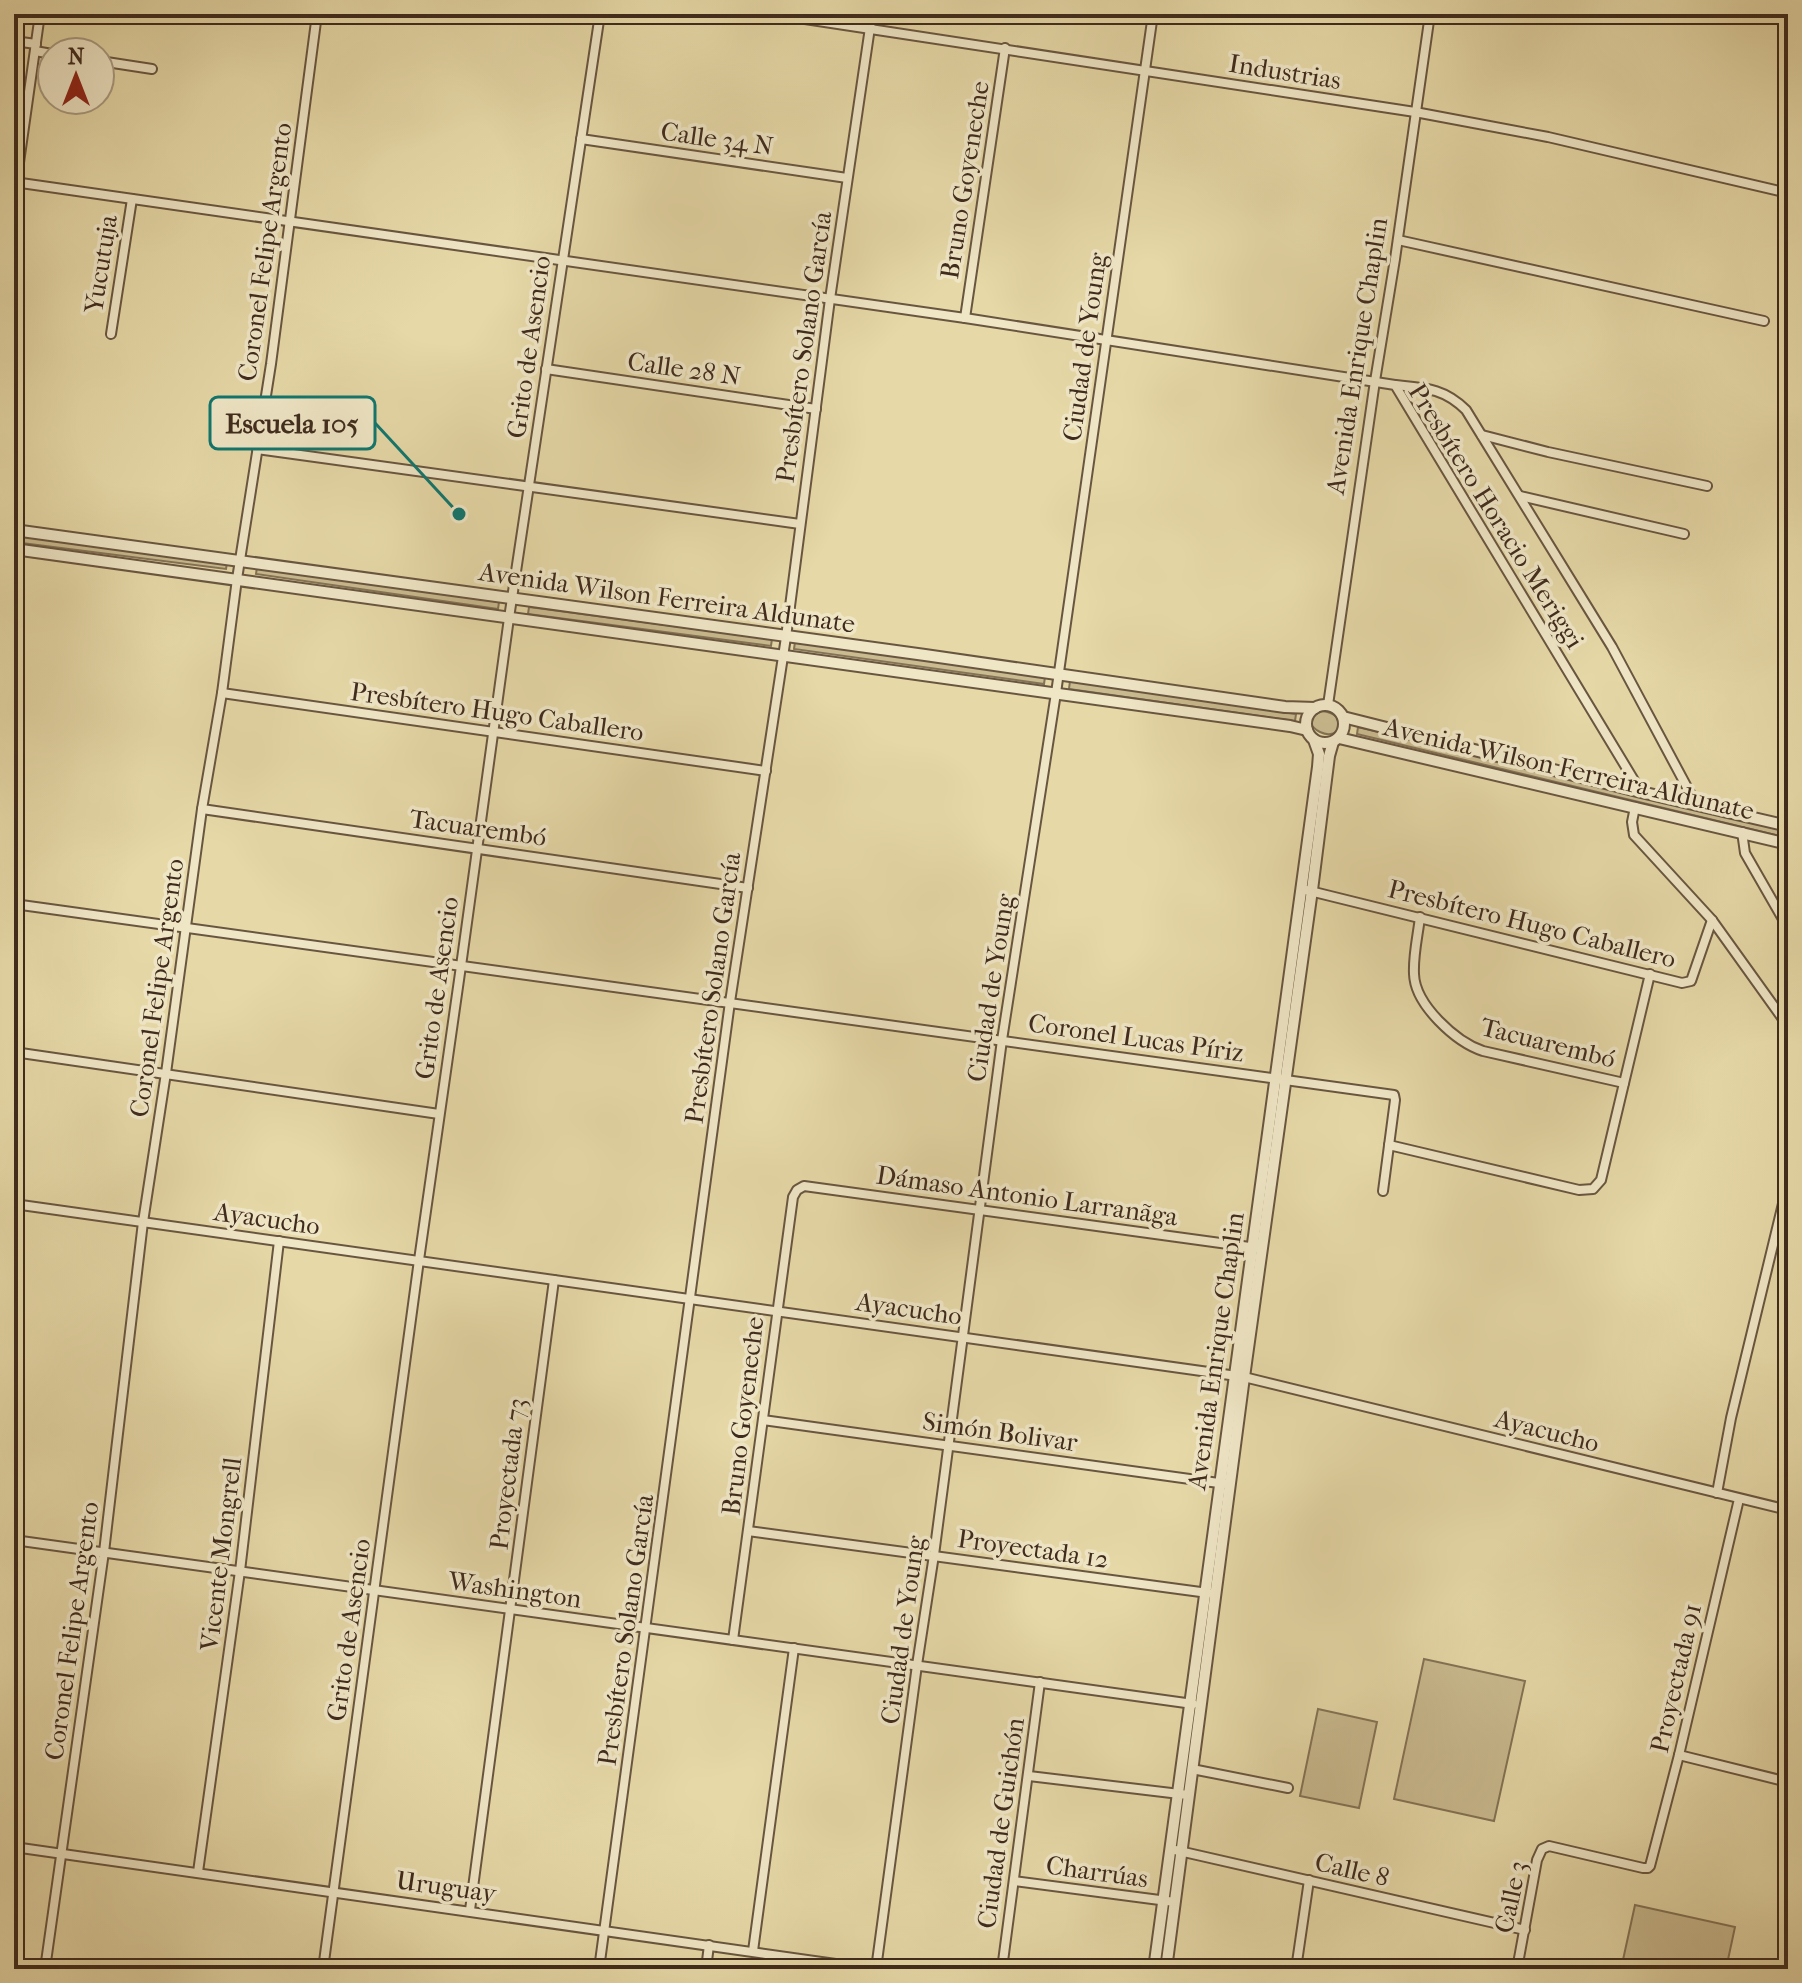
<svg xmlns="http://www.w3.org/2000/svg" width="1802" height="1983" font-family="'IM FELL French Canon',serif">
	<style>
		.green { fill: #cabb90; stroke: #847356; stroke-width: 2 }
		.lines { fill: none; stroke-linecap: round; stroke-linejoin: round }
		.minor-casing { stroke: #695640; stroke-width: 12 }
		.tertiary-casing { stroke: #695640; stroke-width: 14 }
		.minor { stroke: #efe6c6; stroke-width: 8 }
		.tertiary { stroke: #efe6c6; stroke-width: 10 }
		.labels { text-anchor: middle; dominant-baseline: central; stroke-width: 7; stroke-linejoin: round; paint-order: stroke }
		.street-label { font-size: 26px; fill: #3f2b1d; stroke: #efe6c6 }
		.leader { fill: none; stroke: #0f766e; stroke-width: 3 }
		.callout-dot { fill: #0f766e; stroke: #efe6c6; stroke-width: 3 }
		.callout { fill: #efe6c6; stroke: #0f766e; stroke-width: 3 }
		.callout-label { font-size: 28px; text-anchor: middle; font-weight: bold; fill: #3f2b1d }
	</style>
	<rect width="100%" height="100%" fill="#e6d8a7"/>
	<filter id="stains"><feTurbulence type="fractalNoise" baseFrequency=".0025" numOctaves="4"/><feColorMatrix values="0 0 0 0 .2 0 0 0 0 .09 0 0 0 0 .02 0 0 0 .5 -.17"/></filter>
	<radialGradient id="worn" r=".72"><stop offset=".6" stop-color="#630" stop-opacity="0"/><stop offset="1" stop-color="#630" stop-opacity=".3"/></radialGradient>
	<g class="green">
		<polygon points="14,535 227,563 226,569 14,542"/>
		<polygon points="257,567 499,602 498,609 256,574"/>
		<polygon points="529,607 772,639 771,646 528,614"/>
		<polygon points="795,642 1045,677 1044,684 794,649"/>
		<polygon points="1070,681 1296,714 1295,721 1069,689"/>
		<path d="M1322,711C1350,714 1341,742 1320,732C1316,730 1312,727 1311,723C1309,715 1315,712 1322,711Z"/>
		<polygon points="1358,727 1788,831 1788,838 1357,734"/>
		<polygon points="1424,1659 1525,1681 1494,1821 1394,1799"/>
		<polygon points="1318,1709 1377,1722 1359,1808 1300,1796"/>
		<polygon points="1635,1905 1735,1927 1726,1969 1621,1969"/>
	</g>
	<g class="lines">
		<defs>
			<g id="minor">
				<polyline points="772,14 1415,112 1548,137 1788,193"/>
				<polyline points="14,41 36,44"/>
				<polyline points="35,51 52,54"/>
				<polyline points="100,61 152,69"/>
				<polyline points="581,139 847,178"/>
				<polyline points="14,182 965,318 1395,385 1641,792"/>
				<polyline points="14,198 40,14"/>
				<polyline points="1398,240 1764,321"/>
				<polyline points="965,318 1005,48"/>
				<polyline points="111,334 132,199"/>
				<polyline points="546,369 816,409"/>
				<path d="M1395,385C1425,388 1444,388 1466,410L1612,647L1696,804"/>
				<polyline points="1482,435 1548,452 1707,486"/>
				<polyline points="257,449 800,524"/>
				<polyline points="1520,496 1684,534"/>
				<polyline points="222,693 766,771"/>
				<polyline points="1328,705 1375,381 1395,259 1430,14"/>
				<polyline points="1635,807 1632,822 1634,835 1712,920 1788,1026"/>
				<polyline points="202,809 748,888"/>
				<polyline points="1742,832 1745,853 1788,928"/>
				<polyline points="1306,890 1682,983 1691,981 1712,920"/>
				<polyline points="14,904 1394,1095 1395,1100 1383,1191"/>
				<path d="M1420,917C1418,935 1413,955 1414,974C1415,1005 1456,1042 1483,1051L1624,1083"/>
				<polyline points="14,1052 439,1114"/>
				<polyline points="1389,1145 1579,1190 1593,1189 1601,1180 1650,974"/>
				<polyline points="14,1204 1244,1377 1788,1510"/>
				<polyline points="763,1420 1226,1484"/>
				<polyline points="1717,1493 1731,1418 1788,1183"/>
				<polyline points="748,1531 1208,1593"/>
				<polyline points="14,1540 1193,1704"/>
				<polyline points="733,1640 793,1197 797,1190 804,1186 1257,1248"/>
				<polyline points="1679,1755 1788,1782"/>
				<polyline points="1192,1769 1288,1788"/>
				<polyline points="1029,1776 1188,1795"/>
				<polyline points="14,1847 871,1969"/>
				<polyline points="1175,1850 1525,1930"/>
				<polyline points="198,1872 240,1571 279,1241"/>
				<polyline points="1014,1881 1175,1902"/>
				<polyline points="470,1910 554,1280"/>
				<polyline points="753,1951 794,1648"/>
				<polyline points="45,1969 104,1552 143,1222 166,1073 202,809 222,693 237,579 271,364 317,14"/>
				<polyline points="323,1969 419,1260 461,966 509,618 600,14"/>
				<polyline points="599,1969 730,1002 786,637 830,299 872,14"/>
				<polyline points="706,1969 709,1945"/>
				<polyline points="876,1969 917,1665 934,1555 1002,1040 1056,693 1153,14"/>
				<polyline points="1002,1969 1040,1682"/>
				<polyline points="1296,1969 1309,1880"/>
				<polyline points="1517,1969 1537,1860 1542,1849 1549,1846 1643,1868 1648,1868 1650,1866 1679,1755 1739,1499"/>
			</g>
			<g id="tertiary">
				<polyline points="14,530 925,655 1285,707 1315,708"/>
				<polyline points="14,549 1290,726 1307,730"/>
				<circle cx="1325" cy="724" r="19"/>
				<polyline points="1343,717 1641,792 1788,826"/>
				<polyline points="1339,738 1788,844"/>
				<polyline points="1154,1969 1318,767 1319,754 1314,740"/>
				<polyline points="1166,1969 1244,1377 1312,890 1329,756 1333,742"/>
			</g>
		</defs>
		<use href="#minor" class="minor-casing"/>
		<use href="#tertiary" class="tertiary-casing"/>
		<use href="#minor" class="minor"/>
		<use href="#tertiary" class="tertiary"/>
	</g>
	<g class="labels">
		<g class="street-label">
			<text transform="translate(1285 72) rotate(9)">Industrias</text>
			<text transform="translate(717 139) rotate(8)">Calle 34 N</text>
			<text transform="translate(965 180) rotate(-81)">Bruno Goyeneche</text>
			<text transform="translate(265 252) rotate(-82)">Coronel Felipe Argento</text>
			<text transform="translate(101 264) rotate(-81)">Yucutuja</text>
			<text transform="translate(529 347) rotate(-82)">Grito de Asencio</text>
			<text transform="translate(804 347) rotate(-82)">Presbítero Solano García</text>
			<text transform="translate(1085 347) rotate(-82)">Ciudad de Young</text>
			<text transform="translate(1357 356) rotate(-81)">Avenida Enrique Chaplin</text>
			<text transform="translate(684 369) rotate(8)">Calle 28 N</text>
			<text transform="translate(1496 516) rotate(58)">Presbítero Horacio Meriggi</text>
			<text transform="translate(667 598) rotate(8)">Avenida Wilson Ferreira Aldunate</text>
			<text transform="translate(497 712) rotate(8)">Presbítero Hugo Caballero</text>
			<text transform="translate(1569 769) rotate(13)">Avenida Wilson Ferreira Aldunate</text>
			<text transform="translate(478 828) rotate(8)">Tacuarembó</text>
			<text transform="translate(1532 924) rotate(14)">Presbítero Hugo Caballero</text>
			<text transform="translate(157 988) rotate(-82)">Coronel Felipe Argento</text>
			<text transform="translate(437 988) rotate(-82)">Grito de Asencio</text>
			<text transform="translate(713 988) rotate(-82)">Presbítero Solano García</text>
			<text transform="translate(991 988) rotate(-81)">Ciudad de Young</text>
			<text transform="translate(1136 1038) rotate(8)">Coronel Lucas Píriz</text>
			<text transform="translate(1548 1043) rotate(14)">Tacuarembó</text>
			<text transform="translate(1027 1196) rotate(8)">Dámaso Antonio Larranãga</text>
			<text transform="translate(267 1219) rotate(8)">Ayacucho</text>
			<text transform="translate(909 1309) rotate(8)">Ayacucho</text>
			<text transform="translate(1216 1351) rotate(-82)">Avenida Enrique Chaplin</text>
			<text transform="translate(743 1416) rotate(-83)">Bruno Goyeneche</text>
			<text transform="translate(1547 1431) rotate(14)">Ayacucho</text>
			<text transform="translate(1000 1432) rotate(8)">Simón Bolivar</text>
			<text transform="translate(508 1474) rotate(-83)">Proyectada 73</text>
			<text transform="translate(1033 1549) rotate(8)">Proyectada 12</text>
			<text transform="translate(221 1554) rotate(-83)">Vicente Mongrell</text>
			<text transform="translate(515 1590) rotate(8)">Washington</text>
			<text transform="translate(349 1630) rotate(-82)">Grito de Asencio</text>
			<text transform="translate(626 1630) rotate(-82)">Presbítero Solano García</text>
			<text transform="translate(903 1630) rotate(-82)">Ciudad de Young</text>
			<text transform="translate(72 1631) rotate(-82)">Coronel Felipe Argento</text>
			<text transform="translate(1676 1678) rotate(-77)">Proyectada 91</text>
			<text transform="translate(1001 1823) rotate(-82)">Ciudad de Guichón</text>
			<text transform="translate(1352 1870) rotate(13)">Calle 8</text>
			<text transform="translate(1097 1872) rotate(8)">Charrúas</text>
			<text transform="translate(446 1887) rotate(8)">Uruguay</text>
			<text transform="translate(1511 1897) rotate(-78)">Calle 3</text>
		</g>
	</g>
	<path class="leader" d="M459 514L375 423"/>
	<circle class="callout-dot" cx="459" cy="514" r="8"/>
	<rect class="callout" x="210" y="397" width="165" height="52" rx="8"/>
	<g class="callout-label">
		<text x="292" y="433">Escuela 105</text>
	</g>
	<rect width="1802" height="1983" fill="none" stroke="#e6d8a7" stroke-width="48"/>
	<rect x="16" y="16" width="1770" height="1951" fill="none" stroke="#3f2b1d" stroke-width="4"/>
	<rect x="24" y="24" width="1754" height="1935" fill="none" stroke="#3f2b1d" stroke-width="2"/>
	<g transform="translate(76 76)"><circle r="38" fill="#efe6c6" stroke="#a99b82" stroke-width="2"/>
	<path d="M0-6L14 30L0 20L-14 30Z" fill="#8f2418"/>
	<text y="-12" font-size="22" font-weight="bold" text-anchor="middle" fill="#3f2b1d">N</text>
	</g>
	<rect width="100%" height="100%" filter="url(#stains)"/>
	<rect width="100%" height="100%" fill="url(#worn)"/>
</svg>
